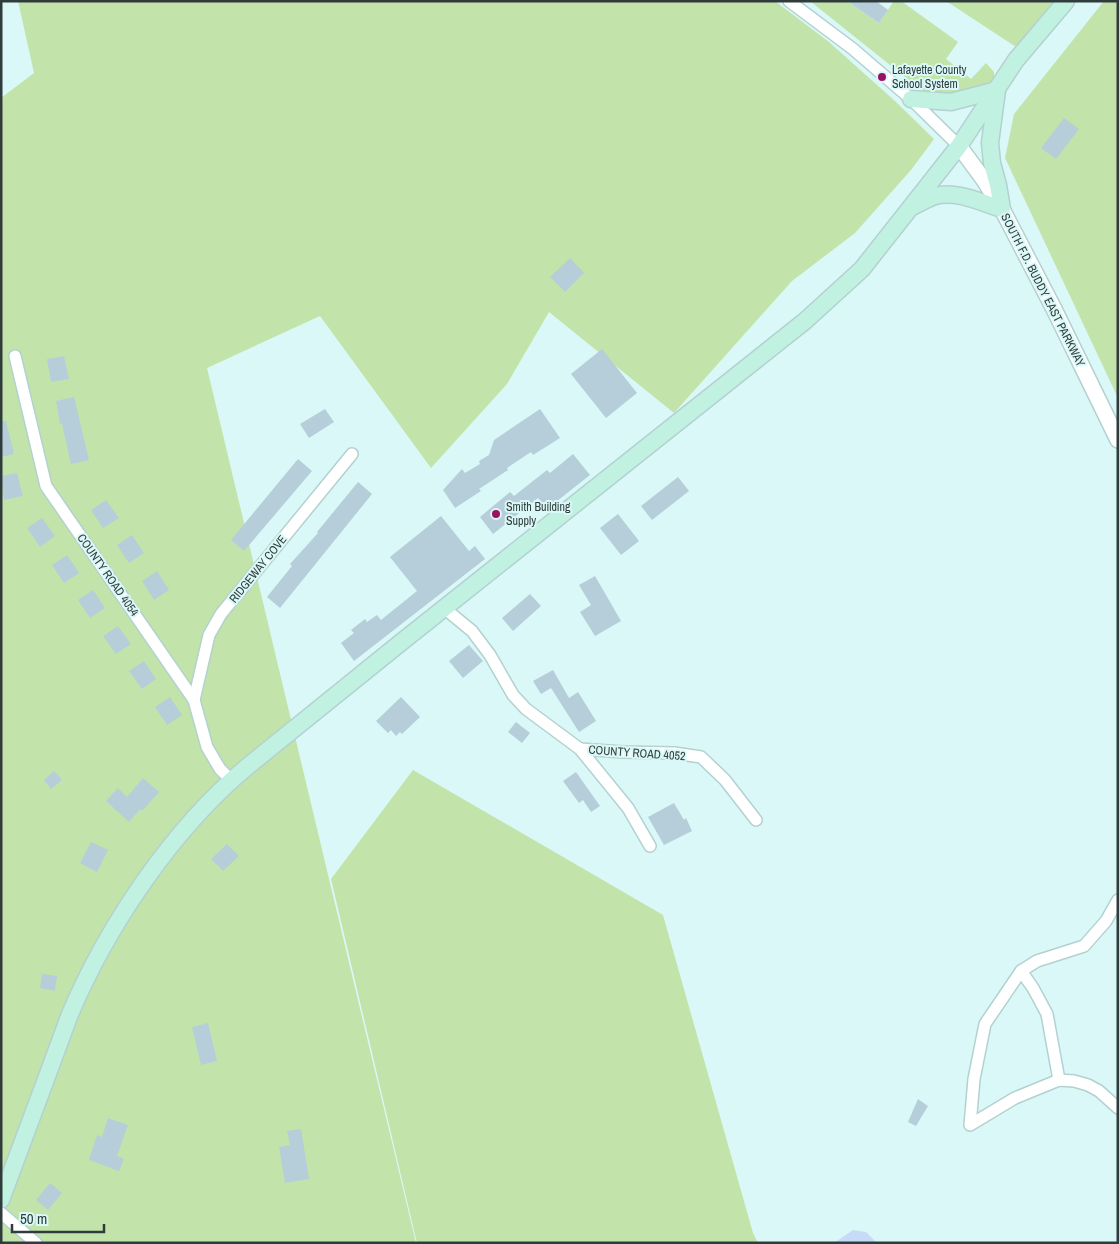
<svg xmlns="http://www.w3.org/2000/svg" width="1119" height="1244" font-family="'Archivo Narrow',sans-serif">
	<style>
		.green { fill: #c2e4aa }
		.water { fill: #c7dbf9 }
		.building { fill: #b5ceda }
		.lines { fill: none; stroke-linecap: round; stroke-linejoin: round }
		.minor-casing { stroke: #b3d1d0; stroke-width: 14 }
		.tertiary-casing { stroke: #b3d1d0; stroke-width: 18 }
		.secondary-casing { stroke: #b3d1d0; stroke-width: 19 }
		.minor { stroke: #fff; stroke-width: 11 }
		.tertiary { stroke: #fff; stroke-width: 15 }
		.secondary { stroke: #c1f1e0; stroke-width: 16 }
		.poi-dot { fill: #9a1264; stroke: #daf8f7; stroke-width: 2 }
		.labels { text-anchor: middle; dominant-baseline: central; stroke-width: 4; stroke-linejoin: round; paint-order: stroke }
		.poi-label { font-size: 12px; fill: #303c3c; stroke: #daf8f7; text-anchor: start }
		.street-label { font-size: 12px; fill: #303c3c; stroke: #daf8f7 }
	</style>
	<rect width="100%" height="100%" fill="#daf8f7"/>
	<g class="green">
		<polygon points="18,1 775,1 829,42 895,101 934,139 911,170 855,233 792,281 674,413 549,312 507,384 431,468 320,316 207,368 416,1243 1,1243 1,98 34,73"/>
		<polygon points="810,1 847,1 879,23 894,1 901,1 958,42 946,59 971,79 986,63 994,72 994,84 951,98 925,93"/>
		<polygon points="946,1 1055,1 1019,49"/>
		<polygon points="1104,1 1118,1 1118,398 1005,158 1014,114"/>
		<polygon points="413,770 663,915 753,1233 758,1243 417,1243 331,879"/>
	</g>
	<polygon class="water" points="853,1230 866,1232 877,1243 834,1243"/>
	<g class="building">
		<polygon points="847,1 876,1 888,10 879,23"/>
		<polygon points="1064,118 1079,129 1056,159 1041,148"/>
		<polygon points="570,258 584,273 565,292 550,277"/>
		<polygon points="602,349 637,393 606,418 571,374"/>
		<polygon points="64,356 69,379 51,382 47,359"/>
		<polygon points="74,397 89,460 71,464 62,424 60,424 56,401"/>
		<polygon points="325,409 334,422 309,438 300,424"/>
		<polygon points="540,409 560,438 533,455 531,452 507,468 508,470 479,489 481,491 455,508 443,490 462,469 465,473 480,464 479,461 489,455 494,440"/>
		<polygon points="1,421 6,421 14,454 1,457"/>
		<polygon points="573,454 590,475 547,509 538,498 493,534 480,517 510,492 514,496 547,470 550,473"/>
		<polygon points="298,459 312,471 244,551 231,540"/>
		<polygon points="17,473 23,496 4,500 1,476"/>
		<polygon points="678,477 689,491 652,520 641,506"/>
		<polygon points="358,482 372,494 280,608 267,597 292,566 290,564 318,533 317,532"/>
		<polygon points="106,500 119,518 103,528 91,510"/>
		<polygon points="618,514 639,541 621,555 600,528"/>
		<polygon points="441,516 469,551 475,546 485,559 354,661 341,643 354,633 351,630 365,619 367,622 377,615 381,620 417,591 390,557"/>
		<polygon points="42,518 55,536 40,547 27,528"/>
		<polygon points="132,535 144,553 129,563 117,545"/>
		<polygon points="67,555 79,573 64,583 52,565"/>
		<polygon points="157,571 169,590 154,600 142,581"/>
		<polygon points="595,576 621,621 595,636 580,612 591,605 579,585"/>
		<polygon points="93,590 105,608 90,618 78,600"/>
		<polygon points="530,594 541,606 513,631 502,618"/>
		<polygon points="118,626 131,644 116,654 103,636"/>
		<polygon points="469,645 483,661 463,678 449,661"/>
		<polygon points="144,661 156,679 142,689 129,671"/>
		<polygon points="553,670 569,698 578,692 596,721 579,732 551,688 541,694 533,681"/>
		<polygon points="170,697 182,715 167,725 155,707"/>
		<polygon points="401,697 420,717 402,734 400,732 396,736 391,730 388,733 376,721"/>
		<polygon points="516,722 530,733 522,743 508,732"/>
		<polygon points="54,771 62,780 51,789 44,780"/>
		<polygon points="576,772 600,806 591,812 583,800 579,803 563,781"/>
		<polygon points="143,778 159,792 142,811 140,809 129,822 106,801 118,788 127,797"/>
		<polygon points="674,803 684,820 686,818 692,831 664,845 648,817"/>
		<polygon points="91,842 108,850 97,872 80,863"/>
		<polygon points="227,844 239,856 223,871 211,859"/>
		<polygon points="42,974 57,976 55,991 40,988"/>
		<polygon points="208,1023 217,1061 201,1065 192,1027"/>
		<polygon points="918,1099 928,1106 916,1126 908,1122"/>
		<polygon points="108,1118 128,1125 117,1156 124,1159 119,1171 89,1160 97,1135 102,1137"/>
		<polygon points="301,1129 309,1179 285,1183 279,1147 290,1145 287,1131"/>
		<polygon points="50,1183 62,1193 48,1210 36,1200"/>
	</g>
	<g class="lines">
		<defs>
			<g id="minor">
				<polyline points="789,1 853,49 911,99 959,146"/>
				<polyline points="15,356 46,486 194,700 207,747 220,769 231,780"/>
				<polyline points="444,608 472,631 490,655 513,695 526,709 580,749 628,808 650,846"/>
				<polyline points="194,700 209,635 221,614 352,454"/>
				<polyline points="580,749 623,752 674,753 701,757 725,780 756,820"/>
				<polyline points="1021,971 985,1024 974,1079 970,1125 1015,1098 1059,1080 1074,1081 1088,1085 1099,1091 1118,1108"/>
				<polyline points="1059,1080 1047,1014 1033,988 1021,971 1037,961 1084,946 1106,921 1118,900"/>
				<polyline points="1,1213 36,1243"/>
			</g>
			<polyline id="tertiary" points="959,146 984,180 1002,209 1054,309 1118,440"/>
			<g id="secondary">
				<path d="M911,99L951,102L997,90L990,143L992,163L998,185L1002,209C982,203 957,190 935,196C928,198 921,203 914,206"/>
				<path d="M1,1200C17,1157 33,1114 49,1071C56,1052 63,1033 70,1014C108,925 173,828 248,766L399,644L805,321L862,269L959,146L1016,60L1066,1"/>
			</g>
		</defs>
		<use href="#minor" class="minor-casing"/>
		<use href="#tertiary" class="tertiary-casing"/>
		<use href="#secondary" class="secondary-casing"/>
		<use href="#minor" class="minor"/>
		<use href="#tertiary" class="tertiary"/>
		<use href="#secondary" class="secondary"/>
	</g>
	<g class="poi-dot">
		<circle cx="882" cy="77" r="5"/>
		<circle cx="496" cy="514" r="5"/>
	</g>
	<g class="labels">
		<g class="poi-label">
			<text x="892" y="70">Lafayette County<tspan x="892" dy="14">School System</tspan></text>
			<text x="506" y="507">Smith Building<tspan x="506" dy="14">Supply</tspan></text>
		</g>
		<g class="street-label">
			<text transform="translate(1043 290) rotate(63)">SOUTH F.D. BUDDY EAST PARKWAY</text>
			<text transform="translate(258 569) rotate(-51)">RIDGEWAY COVE</text>
			<text transform="translate(108 575) rotate(55)">COUNTY ROAD 4054</text>
			<text transform="translate(637 753) rotate(4)">COUNTY ROAD 4052</text>
		</g>
	</g>
	<rect width="1119" height="1244" fill="none" stroke="#303c3c" stroke-width="5"/>
	<path d="M12 1224v8h92v-8" fill="none" stroke="#303c3c" stroke-width="2.5"/>
	<text x="20" y="1224" font-size="15" fill="#303c3c" stroke="#daf8f7" stroke-width="4" paint-order="stroke">50 m</text>
</svg>
